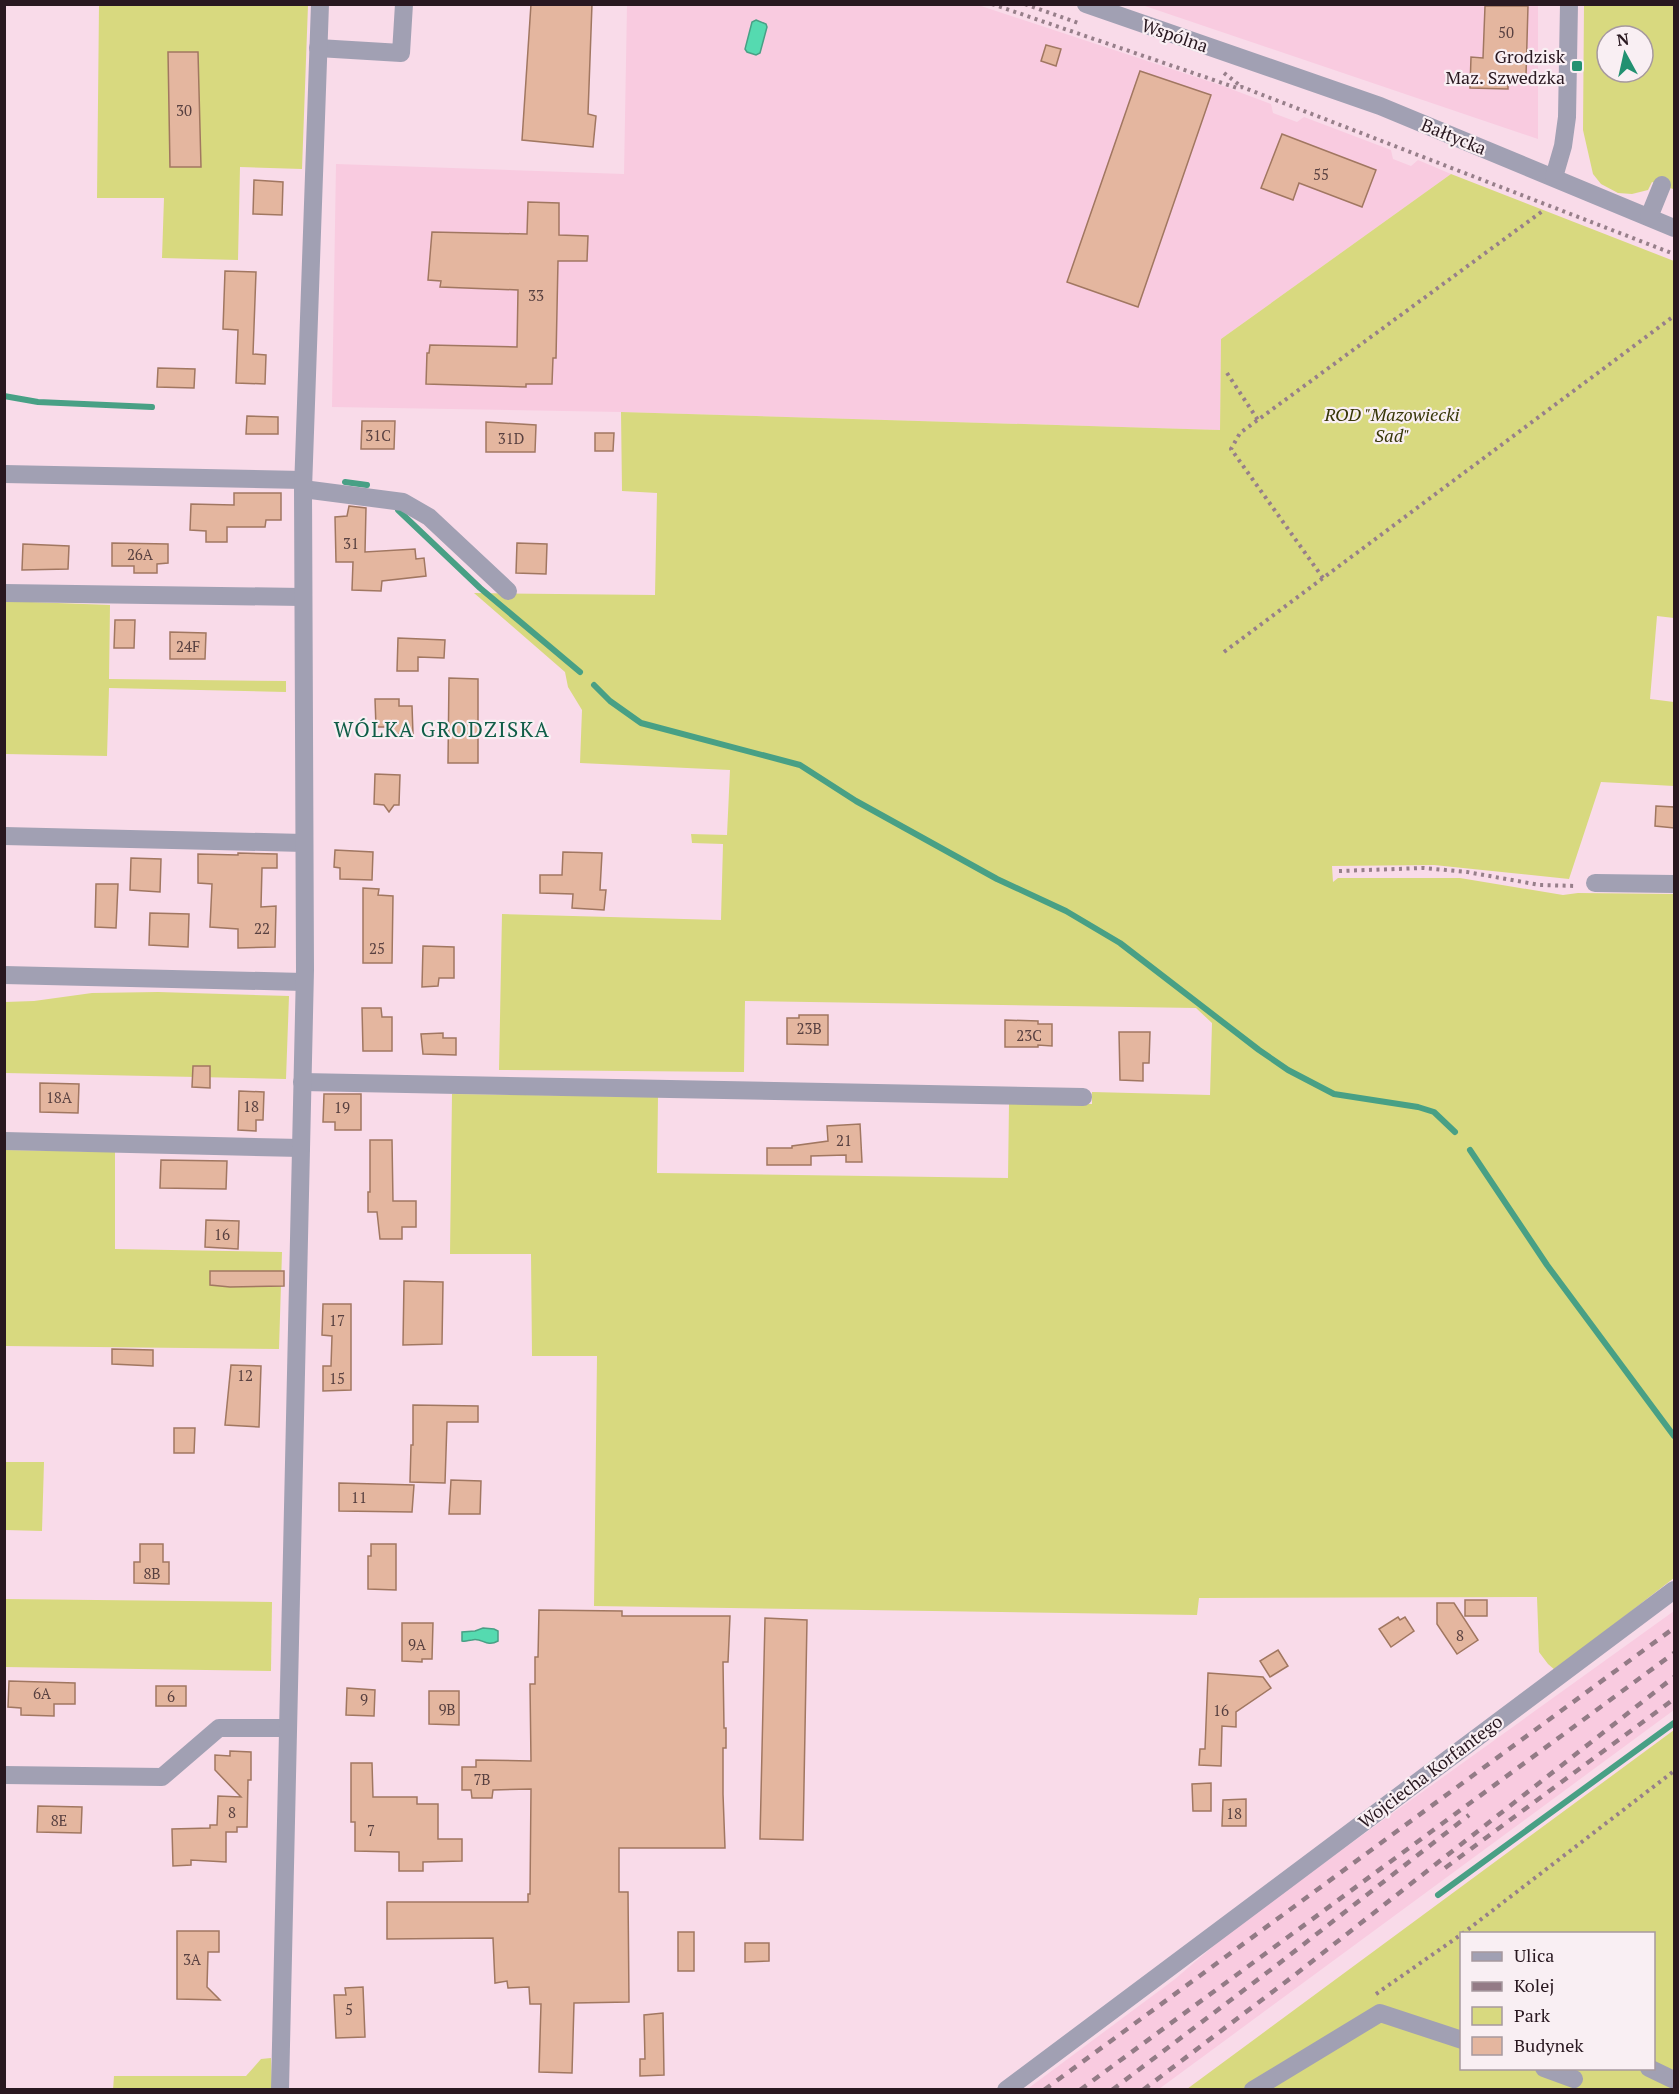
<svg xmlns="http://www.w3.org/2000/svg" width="1679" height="2094" font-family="'PT Serif',serif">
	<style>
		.built { fill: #f9cbe0 }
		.green { fill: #d8d97f; fill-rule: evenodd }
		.water { fill: #55dab0; stroke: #48a085; stroke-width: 1.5 }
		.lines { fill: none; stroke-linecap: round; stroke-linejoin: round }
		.stream { stroke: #48a085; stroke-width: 6 }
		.building { fill: #e4b69f; stroke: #a17761; stroke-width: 1.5 }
		.path { stroke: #977f8a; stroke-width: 4; stroke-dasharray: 3 4.5; stroke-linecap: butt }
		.minor { stroke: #a1a0b3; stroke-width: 18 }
		.rail { stroke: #937b86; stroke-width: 4.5; stroke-dasharray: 8 8; stroke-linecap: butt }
		.poi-dot { fill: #229171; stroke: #f9eff3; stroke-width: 2 }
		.labels { text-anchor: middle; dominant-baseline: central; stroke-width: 4.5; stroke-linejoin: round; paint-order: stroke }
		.number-label { font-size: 15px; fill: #584040 }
		.street-label { font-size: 18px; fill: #291820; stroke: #f9eff3 }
		.poi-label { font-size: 18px; fill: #291820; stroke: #f9eff3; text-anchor: end }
		.park-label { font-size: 18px; font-style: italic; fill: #383708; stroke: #f9eff3 }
		.quarter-label { font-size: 21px; letter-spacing: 1.5px; fill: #0f5d47; stroke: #f9eff3 }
	</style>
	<rect width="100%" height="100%" fill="#f9dbe9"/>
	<g class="built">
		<polygon points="627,5 978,5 1223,86 1271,104 1273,113 1297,122 1304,117 1391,150 1393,159 1411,166 1418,160 1451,174 1221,339 1220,430 621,412 332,407 336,164 624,174"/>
		<polygon points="1142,5 1538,5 1538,139"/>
		<polygon points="1674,1611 1674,1710 1159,2089 1026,2090 1175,1979 1231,1931 1343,1849"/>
	</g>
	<g class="green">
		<polygon points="99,5 308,5 302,169 240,167 238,260 162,258 164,198 97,198"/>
		<path d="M1584,5H1674V205L1673,189L1652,182L1648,190L1632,194L1618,193L1601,184L1593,174L1583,130ZM1607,36H1643V72H1607Z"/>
		<polygon points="1451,174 1674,261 1674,618 1657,616 1650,699 1674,702 1674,786 1601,782 1569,879 1434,865 1332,866 1333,882 1338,878 1460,878 1563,895 1578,893 1674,894 1674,1578 1555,1670 1548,1664 1539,1652 1537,1597 1199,1598 1197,1615 594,1606 597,1356 532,1356 531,1254 450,1254 452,1094 658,1097 657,1173 1008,1178 1009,1104 1092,1104 1092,1092 1210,1095 1212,1023 1196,1008 745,1001 744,1072 499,1070 502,914 721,920 723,844 692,843 691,834 727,835 730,770 580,763 582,710 568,687 565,672 474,593 655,595 657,493 622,491 621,412 1220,430 1221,339"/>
		<polygon points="5,601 110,605 109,679 286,681 286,692 109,688 107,756 5,754"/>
		<polygon points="158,992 289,996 286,1079 5,1073 5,1002 34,1001 92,993"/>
		<polygon points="5,1150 115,1152 115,1249 282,1252 279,1349 5,1346"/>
		<polygon points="5,1462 44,1462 42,1531 5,1530"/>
		<polygon points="5,1599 272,1602 271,1671 5,1667"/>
		<path d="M1674,1730V2089H1187ZM1462,1934H1654V2068H1462Z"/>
		<polygon points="271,2058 272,2089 113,2090 114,2076 246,2076 261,2059"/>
	</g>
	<g class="water">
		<polygon points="756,20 766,24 767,27 760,53 756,55 747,52 745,49 752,22"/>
		<path d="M483,1628L494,1629L498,1631V1641C486,1648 482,1637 472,1640C469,1640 466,1642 462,1641V1632L475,1631Z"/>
	</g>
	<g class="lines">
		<g class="stream">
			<polyline points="4,396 38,402 152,407"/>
			<polyline points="345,482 367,485"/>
			<polyline points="398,510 480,588 580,672"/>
			<polyline points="594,685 610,701 641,723 800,765 856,801 997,879 1066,911 1120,943 1259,1050 1288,1070 1334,1094 1418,1107 1434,1112 1455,1132"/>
			<polyline points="1470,1150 1547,1265 1674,1436"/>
			<polyline points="1438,1895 1674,1723"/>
		</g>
	</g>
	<g class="building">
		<polygon points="531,4 592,4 588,114 596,116 593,147 522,140"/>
		<polygon points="1485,6 1528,6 1526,76 1508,76 1508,89 1470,88 1471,57 1483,58"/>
		<polygon points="1046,45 1061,49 1056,66 1041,61"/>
		<polygon points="168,52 198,52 201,167 170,167"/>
		<polygon points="1140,71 1211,95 1138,307 1067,282"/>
		<polygon points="1282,134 1376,170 1362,207 1299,183 1293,200 1261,188"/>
		<polygon points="254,180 283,182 282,215 253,214"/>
		<polygon points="528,202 559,203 559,235 588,236 587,261 558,261 556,358 553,358 552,384 526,384 526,387 426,384 427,353 429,353 430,345 517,347 518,290 440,287 441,281 428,280 432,232 527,234"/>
		<polygon points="225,271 256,272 253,354 266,355 265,384 236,383 238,330 223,329"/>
		<polygon points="158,368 195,369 194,388 157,387"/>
		<polygon points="247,416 278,417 278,434 246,434"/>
		<polygon points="362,421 395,421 394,449 361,449"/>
		<polygon points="486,422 536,425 535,452 486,452"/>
		<polygon points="595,433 614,433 613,451 595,451"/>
		<polygon points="234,493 281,493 281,520 266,520 265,527 227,527 227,542 206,542 206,531 190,530 191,504 234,505"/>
		<polygon points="349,506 366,508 365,552 415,549 416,559 424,558 426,576 382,581 381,591 352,590 353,562 336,562 335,517 347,516"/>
		<polygon points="112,543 168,544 168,563 157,564 157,573 134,573 134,566 112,566"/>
		<polygon points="517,543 547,544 546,574 516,573"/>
		<polygon points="23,544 69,546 68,569 22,570"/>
		<polygon points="115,620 135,620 134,648 114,648"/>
		<polygon points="170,632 206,633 205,659 170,659"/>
		<polygon points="398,638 445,640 444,658 418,657 418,671 397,671"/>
		<polygon points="449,678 478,679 478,763 448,763"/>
		<polygon points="375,699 399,699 399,706 412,706 413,734 389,734 388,727 376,727"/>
		<polygon points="375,774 400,775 399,805 394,805 389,812 384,805 374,804"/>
		<polygon points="1656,806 1674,807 1674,828 1655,826"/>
		<polygon points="335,850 373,852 372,880 340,879 340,868 334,867"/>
		<polygon points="563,852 602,853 600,890 606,890 604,910 572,908 573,894 540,893 540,875 562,875"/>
		<polygon points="238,853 277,854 277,868 262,868 261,907 276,906 275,947 238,948 238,929 210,927 212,884 198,883 198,854 238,855"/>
		<polygon points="131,858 161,859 160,892 130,890"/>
		<polygon points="96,884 118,884 116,928 95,927"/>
		<polygon points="363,888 379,889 378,895 393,896 392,963 363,963"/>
		<polygon points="150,913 189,914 188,947 149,945"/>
		<polygon points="423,946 454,947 454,978 439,978 438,986 422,987"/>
		<polygon points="362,1008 381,1008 382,1017 392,1017 392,1051 363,1051"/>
		<polygon points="799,1015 828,1015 828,1045 787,1044 787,1018 799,1018"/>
		<polygon points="1005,1020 1038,1021 1038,1024 1052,1024 1052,1046 1038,1045 1038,1047 1005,1047"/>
		<polygon points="1119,1032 1150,1032 1149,1063 1143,1063 1143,1081 1120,1080"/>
		<polygon points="443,1033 443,1038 456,1038 456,1055 423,1054 421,1034"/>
		<polygon points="193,1066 210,1066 210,1088 192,1087"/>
		<polygon points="40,1083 79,1084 78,1113 40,1112"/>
		<polygon points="239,1091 264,1092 263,1120 256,1120 256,1131 238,1130"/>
		<polygon points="324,1094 361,1094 361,1130 335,1130 335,1122 323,1122"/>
		<polygon points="860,1124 862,1162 846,1162 846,1155 811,1156 811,1165 767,1165 767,1148 792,1148 792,1146 828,1141 827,1126"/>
		<polygon points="370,1140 392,1140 393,1201 416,1201 416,1227 402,1227 402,1239 380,1239 377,1212 368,1212 368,1192 370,1192"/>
		<polygon points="161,1160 227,1161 226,1189 160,1188"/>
		<polygon points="206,1220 239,1221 238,1249 205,1247"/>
		<polygon points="210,1271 284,1271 284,1286 230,1287 210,1285"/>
		<polygon points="404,1281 443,1282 442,1344 403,1345"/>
		<polygon points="323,1304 351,1304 351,1390 323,1391 323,1366 331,1366 332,1336 322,1335"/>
		<polygon points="112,1349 153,1350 153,1366 112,1364"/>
		<polygon points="231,1365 261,1366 259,1427 225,1425"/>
		<polygon points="413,1405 478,1406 478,1422 447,1422 445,1483 410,1482 411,1445 413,1445"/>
		<polygon points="174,1428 195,1428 194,1453 174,1453"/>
		<polygon points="451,1480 481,1481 480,1514 449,1514"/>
		<polygon points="339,1483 414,1485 412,1512 339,1511"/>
		<polygon points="140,1544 163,1544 163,1562 169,1562 169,1584 134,1583 134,1562 140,1562"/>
		<polygon points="371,1544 396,1544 396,1590 368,1589 368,1556 371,1556"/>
		<rect x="1465" y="1600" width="22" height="16"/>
		<polygon points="1437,1603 1454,1603 1478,1640 1457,1654 1437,1624"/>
		<polygon points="539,1610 622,1611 622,1616 730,1616 728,1662 723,1662 724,1728 726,1728 726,1748 723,1748 723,1794 725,1848 619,1848 619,1892 628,1892 629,2002 574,2003 572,2073 539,2072 541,2004 530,2004 529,1987 508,1988 507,1981 495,1983 493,1938 387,1939 387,1902 528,1902 528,1894 530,1894 531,1789 493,1790 492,1798 472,1798 471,1790 462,1790 462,1767 476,1767 476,1760 531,1761 530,1684 535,1684 535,1657 538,1657"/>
		<polygon points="1398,1617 1400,1620 1405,1617 1414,1631 1391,1647 1379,1629"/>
		<polygon points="765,1618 807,1620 803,1840 760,1839"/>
		<polygon points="402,1623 433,1623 432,1659 422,1659 422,1662 402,1661"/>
		<polygon points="1278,1650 1288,1666 1270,1677 1260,1661"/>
		<polygon points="1208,1673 1263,1677 1271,1688 1236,1712 1236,1727 1222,1726 1221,1766 1199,1765 1200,1749 1205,1749"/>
		<polygon points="9,1681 75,1683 75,1704 54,1704 54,1716 21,1715 21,1708 8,1707"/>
		<rect x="156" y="1686" width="30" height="20"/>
		<polygon points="347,1688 375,1690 374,1716 346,1715"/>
		<polygon points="429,1691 459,1691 459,1725 429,1724"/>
		<polygon points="230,1751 251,1752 251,1780 248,1780 247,1827 237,1827 237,1832 226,1832 226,1862 191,1860 191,1865 173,1866 172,1829 210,1828 210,1825 217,1825 218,1796 241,1797 215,1770 215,1755 230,1756"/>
		<polygon points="351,1763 372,1763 373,1797 417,1797 417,1804 438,1804 438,1839 462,1839 462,1861 423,1862 423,1871 399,1871 399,1852 355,1851 355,1822 351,1822"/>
		<polygon points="1211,1783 1211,1811 1193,1811 1192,1784"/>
		<polygon points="1246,1799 1246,1826 1222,1826 1223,1800"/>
		<polygon points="38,1806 82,1807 81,1833 37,1832"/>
		<polygon points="177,1931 219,1931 219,1952 208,1952 207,1987 220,2000 177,1999"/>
		<rect x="678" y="1932" width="16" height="39"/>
		<polygon points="745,1943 769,1943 769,1961 745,1962"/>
		<polygon points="363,1987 365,2037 336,2038 334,1995 346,1995 345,1988"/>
		<polygon points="663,2013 664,2075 640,2076 640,2059 645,2059 644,2015"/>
	</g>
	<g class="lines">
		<g class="path">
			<polyline points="992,4 1237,88 1242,87 1674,254"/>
			<polyline points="1025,4 1078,23"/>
			<polyline points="1224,73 1242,87"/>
			<polyline points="1227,373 1258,420"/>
			<polyline points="1323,578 1231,449 1240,433 1544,210"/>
			<polyline points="1224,652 1674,316"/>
			<polyline points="1339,871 1424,868 1467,872 1540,885 1577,886"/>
			<polyline points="1462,1934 1674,1771"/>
			<polyline points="1376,1994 1462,1934"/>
		</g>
		<g class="minor">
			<polyline points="1086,4 1380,106 1674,228"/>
			<polyline points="318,48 401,53 404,4"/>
			<polyline points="1554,177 1563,146 1567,117 1569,4"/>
			<polyline points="1649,217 1662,185"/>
			<polyline points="4,474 303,480"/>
			<polyline points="303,489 403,502 429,517 508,591"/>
			<polyline points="4,593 302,597"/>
			<polyline points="4,836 304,843"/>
			<polyline points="1595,883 1674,884"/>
			<polyline points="4,975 304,982"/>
			<polyline points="302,1082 1083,1097"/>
			<polyline points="4,1141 301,1148"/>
			<polyline points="4,1775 162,1777 219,1728 288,1728"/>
			<polyline points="1544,2068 1574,2079"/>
			<polyline points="1649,2068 1674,2080"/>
			<polyline points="280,2090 305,970 303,489 320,4"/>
			<polyline points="1006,2090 1674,1590"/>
			<polyline points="1253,2090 1380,2013 1462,2040"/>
		</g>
		<g class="rail">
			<polyline points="1445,1868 1674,1699"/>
			<polyline points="1044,2090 1674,1628"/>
			<polyline points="1080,2090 1674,1653"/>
			<polyline points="1112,2090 1277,1965 1469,1815"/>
			<polyline points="1143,2090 1296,1974 1674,1677"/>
		</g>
	</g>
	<rect class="poi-dot" x="1571" y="60" width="12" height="12" rx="3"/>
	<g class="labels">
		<g class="number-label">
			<text x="1506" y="32">50</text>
			<text x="184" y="110">30</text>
			<text x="1321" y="174">55</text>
			<text x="536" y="295">33</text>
			<text x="378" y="435">31C</text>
			<text x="511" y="438">31D</text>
			<text x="351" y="543">31</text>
			<text x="140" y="554">26A</text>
			<text x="188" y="646">24F</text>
			<text x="262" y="928">22</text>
			<text x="377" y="948">25</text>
			<text x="809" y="1028">23B</text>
			<text x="1029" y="1035">23C</text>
			<text x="59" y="1097">18A</text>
			<text x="251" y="1106">18</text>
			<text x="342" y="1107">19</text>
			<text x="844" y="1140">21</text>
			<text x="222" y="1234">16</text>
			<text x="337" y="1320">17</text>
			<text x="245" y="1375">12</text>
			<text x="337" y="1378">15</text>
			<text x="359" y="1497">11</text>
			<text x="152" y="1573">8B</text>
			<text x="1460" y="1635">8</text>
			<text x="417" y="1644">9A</text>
			<text x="42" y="1693">6A</text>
			<text x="171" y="1696">6</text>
			<text x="364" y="1699">9</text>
			<text x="447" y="1709">9B</text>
			<text x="1221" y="1710">16</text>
			<text x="482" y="1779">7B</text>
			<text x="232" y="1812">8</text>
			<text x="1234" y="1813">18</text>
			<text x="59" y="1820">8E</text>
			<text x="371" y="1830">7</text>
			<text x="192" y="1959">3A</text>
			<text x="349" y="2009">5</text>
		</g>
		<g class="street-label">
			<text transform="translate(1175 35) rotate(19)">Wspólna</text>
			<text transform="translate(1454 136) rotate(22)">Bałtycka</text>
			<text transform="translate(1430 1771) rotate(-37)">Wojciecha Korfantego</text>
		</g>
		<g class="poi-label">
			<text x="1565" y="56">Grodzisk<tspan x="1565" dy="21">Maz. Szwedzka</tspan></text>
		</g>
		<g class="park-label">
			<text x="1392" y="414">ROD "Mazowiecki<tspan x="1392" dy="21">Sad"</tspan></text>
		</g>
		<g class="quarter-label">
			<text x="442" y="729">WÓLKA GRODZISKA</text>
		</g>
	</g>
	<rect width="1679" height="2094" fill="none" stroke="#291820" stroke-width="12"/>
	<rect x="1460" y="1932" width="195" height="138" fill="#f9eff3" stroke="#a6999f" stroke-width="1.5"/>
	<rect x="1472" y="1952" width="30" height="9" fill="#a1a0b3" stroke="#a6999f" stroke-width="1.5"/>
	<text x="1514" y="1962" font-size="18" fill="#291820">Ulica</text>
	<rect x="1472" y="1982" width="30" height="9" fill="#937b86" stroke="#a6999f" stroke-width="1.5"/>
	<text x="1514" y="1992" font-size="18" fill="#291820">Kolej</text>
	<rect x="1472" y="2007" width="30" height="18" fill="#d8d97f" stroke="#a6999f" stroke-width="1.5"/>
	<text x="1514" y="2022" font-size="18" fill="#291820">Park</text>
	<rect x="1472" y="2037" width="30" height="18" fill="#e4b69f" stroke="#a6999f" stroke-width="1.5"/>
	<text x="1514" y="2052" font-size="18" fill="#291820">Budynek</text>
	<g transform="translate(1625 54) rotate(352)"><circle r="28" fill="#f9eff3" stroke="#a6999f" stroke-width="1.5"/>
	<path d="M0-4.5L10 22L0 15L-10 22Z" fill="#229171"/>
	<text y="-9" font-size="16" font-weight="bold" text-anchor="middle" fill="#291820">N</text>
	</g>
</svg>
